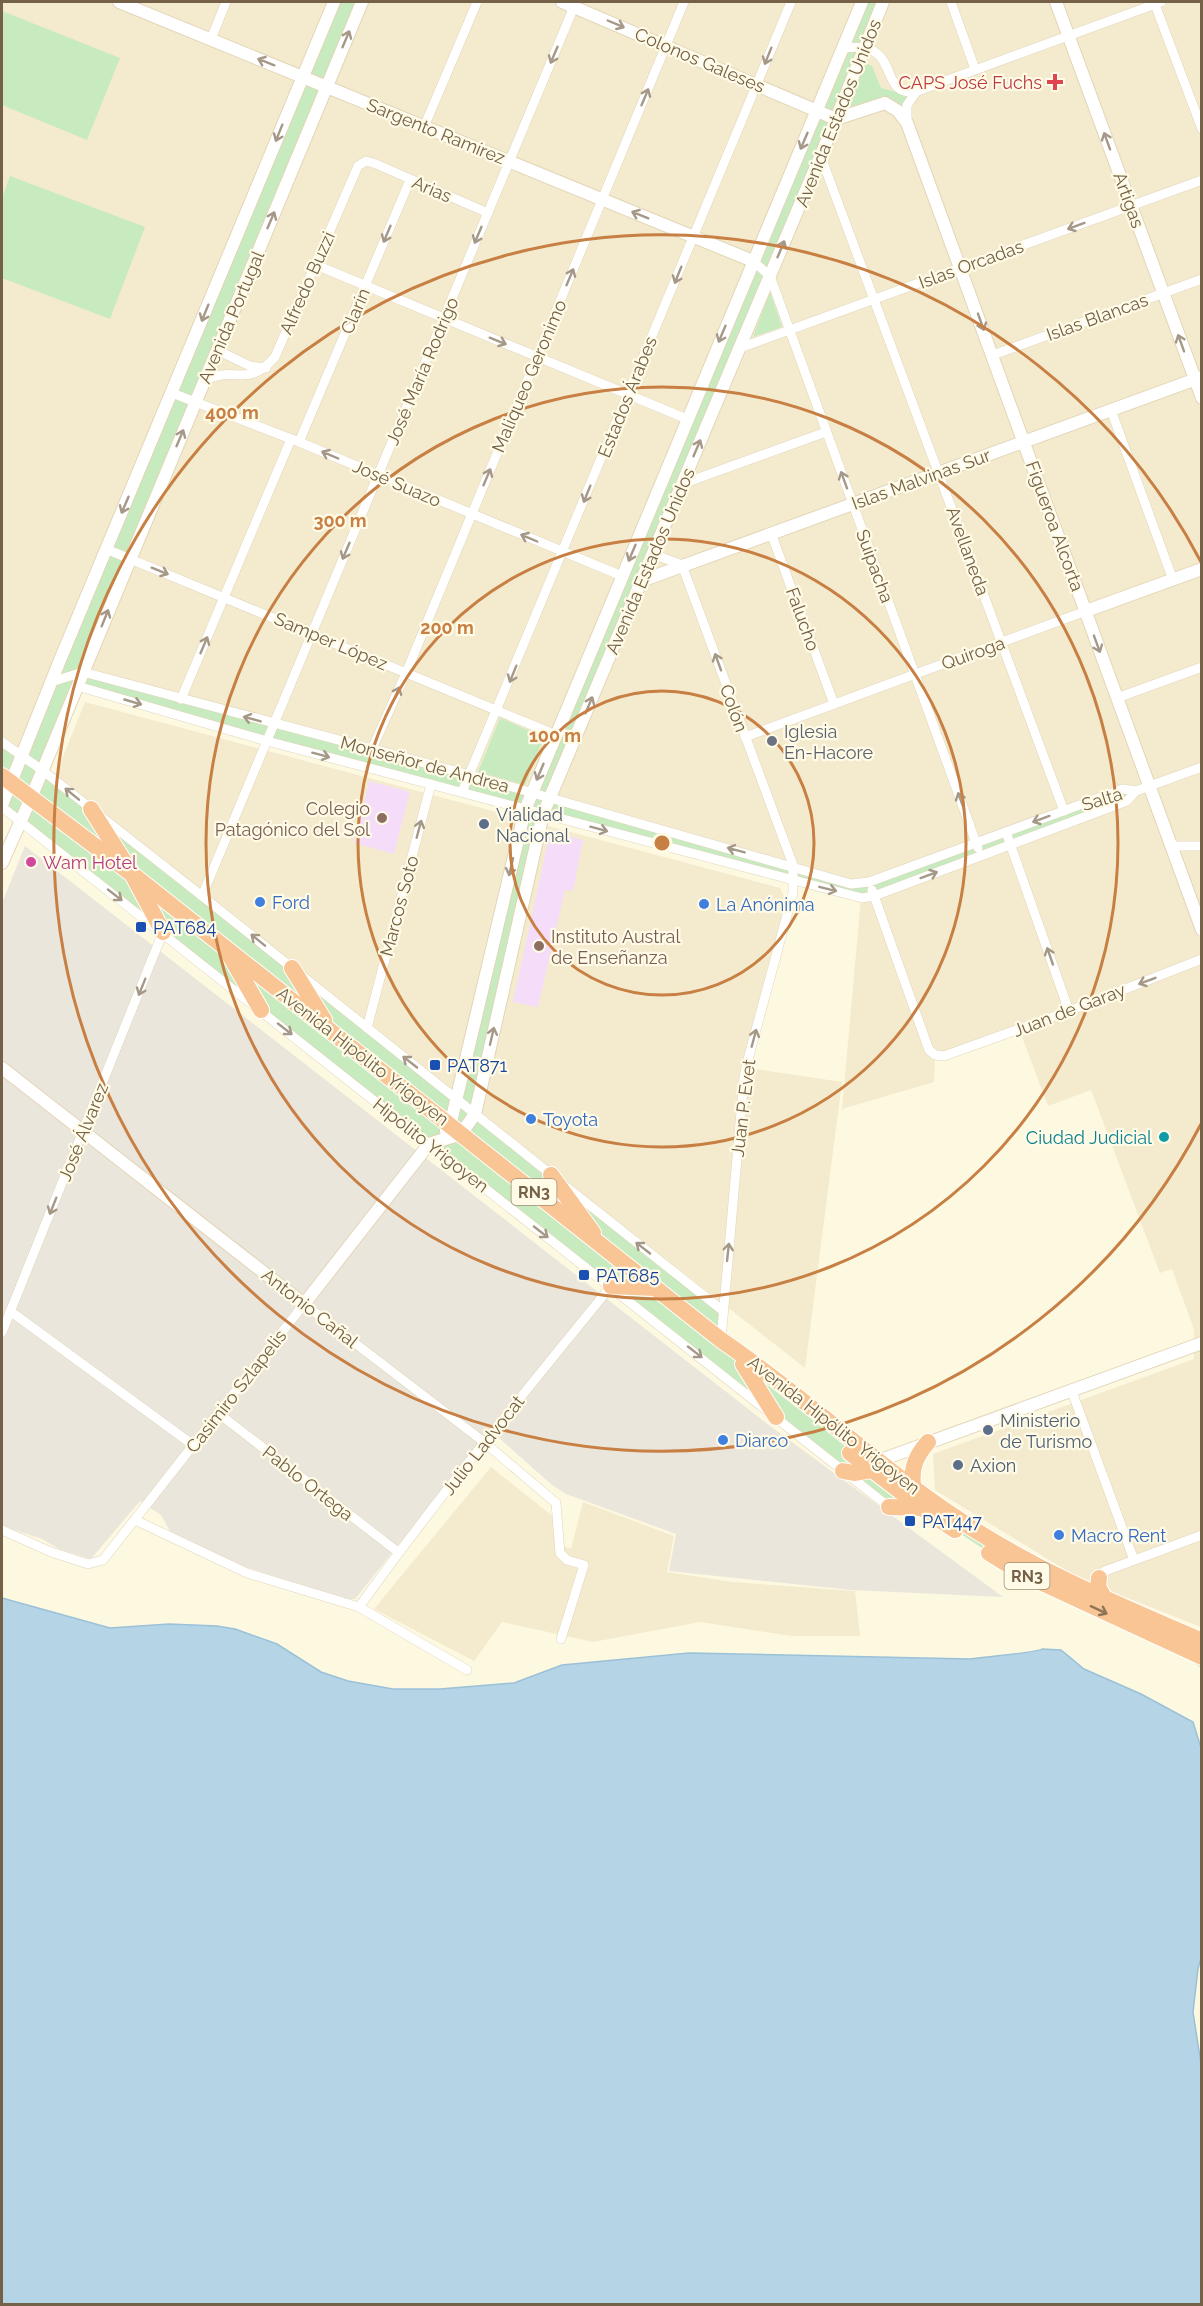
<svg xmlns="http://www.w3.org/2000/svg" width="1203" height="2306" font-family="Raleway,sans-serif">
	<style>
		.residential { fill: #f4ebce }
		.industrial { fill: #ebe6dc }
		.education { fill: #f5ddf9 }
		.green { fill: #c7eabf; fill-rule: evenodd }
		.water { fill: #b5d4e6; stroke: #9bc1d8; stroke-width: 1.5 }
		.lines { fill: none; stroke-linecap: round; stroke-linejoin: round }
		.street-casing { stroke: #e1d5bc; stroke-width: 10 }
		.secondary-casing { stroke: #e3d5b7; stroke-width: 14 }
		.highway-casing { stroke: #fff; stroke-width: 18 }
		.street { stroke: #fff; stroke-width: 9 }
		.secondary { stroke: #fff; stroke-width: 12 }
		.highway { stroke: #f9c595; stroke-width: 16 }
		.oneway { stroke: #a59887 }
		.oneway2 { stroke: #8f7557 }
		.ring { fill: none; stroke: #c77f43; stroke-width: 3 }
		.health-dot { fill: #e0444e; stroke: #fffbe7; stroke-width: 2 }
		.worship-dot { fill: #6b7280; stroke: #fffbe7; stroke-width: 2 }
		.education-dot { fill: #8d6e63; stroke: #fffbe7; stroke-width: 2 }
		.service-dot { fill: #5c6f8a; stroke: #fffbe7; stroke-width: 2 }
		.hotel-dot { fill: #d1479c; stroke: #fffbe7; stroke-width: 2 }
		.shop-dot { fill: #3f7fe0; stroke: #fffbe7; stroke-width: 2 }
		.transit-dot { fill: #1a4fb4; stroke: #fffbe7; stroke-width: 2 }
		.culture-dot { fill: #0f9aa8; stroke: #fffbe7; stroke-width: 2 }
		.labels { text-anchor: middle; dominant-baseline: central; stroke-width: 4.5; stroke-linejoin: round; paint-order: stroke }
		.shield { fill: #fffbe7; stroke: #9e8f77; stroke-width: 1.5 }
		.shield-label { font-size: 16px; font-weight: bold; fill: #746147 }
		.street-label { font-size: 18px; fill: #746147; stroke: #fffbe7 }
		.health-label { font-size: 18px; fill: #be3a42; stroke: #fffbe7; text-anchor: end }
		.worship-label { font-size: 18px; fill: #5b616d; stroke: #fffbe7; text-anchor: start }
		.education-label { font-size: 18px; fill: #785e54; stroke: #fffbe7; text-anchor: end }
		.service-label { font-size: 18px; fill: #4e5e75; stroke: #fffbe7; text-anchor: start }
		.hotel-label { font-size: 18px; fill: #b23c85; stroke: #fffbe7; text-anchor: start }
		.shop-label { font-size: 18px; fill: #366cbe; stroke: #fffbe7; text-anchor: start }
		.transit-label { font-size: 18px; fill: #164399; stroke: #fffbe7; text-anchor: start }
		.culture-label { font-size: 18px; fill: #0d838f; stroke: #fffbe7; text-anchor: end }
		.centre { fill: #c77f43; stroke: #fffbe7; stroke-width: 3 }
		.ring-label { font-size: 18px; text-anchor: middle; font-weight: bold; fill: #c77f43; stroke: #fffbe7; stroke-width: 4.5; stroke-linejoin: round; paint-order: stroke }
	</style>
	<rect width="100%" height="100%" fill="#fdf8e0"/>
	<g class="residential">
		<polygon points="2,2 1201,2 1201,1627 1120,1595 1069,1572 935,1490 933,1454 1194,1359 1194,1329 1172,1269 1160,1273 1091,1090 1048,1106 1019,1029 935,1055 934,1082 842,1109 861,898 77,686 2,807"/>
		<polygon points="85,702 780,888 786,900 742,1067 842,1082 805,1368 54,779"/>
		<polygon points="491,1467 555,1518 557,1527 554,1543 571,1549 583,1502 674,1536 667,1572 732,1582 855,1591 860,1636 792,1636 700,1622 593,1642 502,1622 474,1661 374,1609"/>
	</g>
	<polygon class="industrial" points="25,846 770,1426 1003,1597 851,1590 669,1571 676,1534 566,1494 552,1485 490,1430 355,1599 343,1599 177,1544 161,1515 140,1501 91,1559 59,1549 42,1539 2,1526 2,903"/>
	<g class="education">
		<polygon points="369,781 410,792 394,854 354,843"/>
		<polygon points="550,832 583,840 573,891 565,890 538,1007 513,1002"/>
	</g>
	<g class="green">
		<path d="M334,2H362L83,672L532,793L862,2H883L550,798L851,884L1123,789L1136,791L1127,801L862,898L543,814L475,1114L722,1310L721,1340L959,1520L1201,1641V1668L1178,1652L1009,1566L922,1508L889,1507L2,807V742L21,756ZM77,686L525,810L455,1098L42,770Z"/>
		<polygon points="2,11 120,58 87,140 2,105"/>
		<polygon points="867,64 872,66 881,88 908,95 901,111 886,97 853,108 848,105 864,66"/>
		<polygon points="10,176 145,227 110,319 2,278 2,198"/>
		<polygon points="770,292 782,327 753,337"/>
		<polygon points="500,718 544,737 525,785 478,772"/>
	</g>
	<path class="water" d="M2,1598L110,1628L169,1624L217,1626L235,1629L277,1644L321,1672L348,1681L393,1689H440L514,1683L562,1665L689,1653L969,1659C982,1657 1036,1653 1042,1649L1061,1650L1084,1669L1141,1694L1193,1722L1202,1751V1955L1198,1969L1193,2012L1202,2070L1201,2304H2Z"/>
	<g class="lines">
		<defs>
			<g id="street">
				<polyline points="951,2 975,69"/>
				<polyline points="1154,2 1202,129"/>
				<polyline points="211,39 226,2"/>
				<path d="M843,48C905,40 875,95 915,92L1161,2"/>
				<polyline points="907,123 907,105 917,91"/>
				<polyline points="424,127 477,2"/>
				<polyline points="821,157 1064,811"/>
				<polyline points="753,261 770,276 978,848"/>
				<polyline points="316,265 687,419"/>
				<polyline points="740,348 1202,180"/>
				<polyline points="217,350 250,366 266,368"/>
				<polyline points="993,355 1202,279"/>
				<path d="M204,381C235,364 246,390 275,357L358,166L366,161L376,164L488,213"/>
				<polyline points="172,393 299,442 622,576"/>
				<polyline points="1111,410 1173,580"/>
				<polyline points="299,442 410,180"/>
				<polyline points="682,484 826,432"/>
				<polyline points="771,533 834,704"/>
				<polyline points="106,549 556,735"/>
				<polyline points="653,554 682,565 793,865 793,893 747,1063 744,1078 721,1340"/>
				<polyline points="51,682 83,672 470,775 851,884 869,882 1123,789 1136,791 1202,767"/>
				<polyline points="77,686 267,741 862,898 874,896 1127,801 1136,791"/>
				<polyline points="1117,698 1202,667"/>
				<polyline points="181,699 291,439"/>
				<polyline points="745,737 1086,611"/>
				<polyline points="2,742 42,770 202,896 553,1176"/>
				<polyline points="372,749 406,673 684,2"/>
				<polyline points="462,792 791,2"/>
				<polyline points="2,807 889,1507"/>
				<polyline points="1006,832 1069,1011"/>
				<polyline points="1171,846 1202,846"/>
				<polyline points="872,890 929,1050 935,1055 944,1056 1069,1011 1202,959"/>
				<polyline points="202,896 576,2"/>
				<polyline points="367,1028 431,784"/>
				<polyline points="564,1185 722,1310"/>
				<polyline points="10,1311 193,1445"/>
				<polyline points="2,1332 163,932"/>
				<polyline points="1071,1389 1134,1560"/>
				<polyline points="218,1413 398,1552"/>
				<polyline points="135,1520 247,1573 359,1607 467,1670"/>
				<polyline points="2,1530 51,1552 88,1564 103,1560 304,1304 484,1442 556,1503 560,1553 567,1560 584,1565 561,1639"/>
				<polyline points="1099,1578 1105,1571 1202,1535"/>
				<path d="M359,1607C438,1497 525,1392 611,1286"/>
			</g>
			<g id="secondary">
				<polyline points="119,2 753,261"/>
				<polyline points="562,2 836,119"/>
				<polyline points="1056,2 1202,398"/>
				<polyline points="836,119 885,103 898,111 907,123 1202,930"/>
				<polyline points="641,581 1202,377"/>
				<polyline points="1086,611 1202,569"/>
				<polyline points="2,805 60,660 334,2"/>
				<polyline points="2,863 31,798 362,2"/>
				<polyline points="2,1068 304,1304 429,1144 461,1134 475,1114 543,814 836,119 883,2"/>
				<polyline points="446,1131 450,1126 525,810 862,2"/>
				<polyline points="875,1464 878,1461 1202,1343"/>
			</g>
			<g id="highway">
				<path d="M2,776L132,874L721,1340C804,1396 877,1466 961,1521C1036,1571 1119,1605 1202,1641"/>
				<polyline points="91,809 132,874 163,932"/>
				<polyline points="229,954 261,1010"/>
				<polyline points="292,968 324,1020"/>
				<polyline points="551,1175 593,1233"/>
				<polyline points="611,1286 654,1288"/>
				<polyline points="743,1364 776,1417"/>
				<polyline points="850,1453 922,1508 955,1530"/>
				<polyline points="843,1471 854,1473 871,1470"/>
				<path d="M913,1486C911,1467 916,1456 928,1442"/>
				<polyline points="889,1507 922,1508"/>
				<polyline points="989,1553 1023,1574 1202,1657"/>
				<polyline points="1099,1578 1098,1586 1104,1598"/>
			</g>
		</defs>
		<use href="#street" class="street-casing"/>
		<use href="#secondary" class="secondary-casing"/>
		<use href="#highway" class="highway-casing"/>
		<use href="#street" class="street"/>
		<use href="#secondary" class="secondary"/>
		<use href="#highway" class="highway"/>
	</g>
	<defs><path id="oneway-shaft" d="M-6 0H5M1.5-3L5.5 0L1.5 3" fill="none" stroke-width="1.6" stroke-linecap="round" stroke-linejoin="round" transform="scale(1.5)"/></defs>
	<g class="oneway">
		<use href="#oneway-shaft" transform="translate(616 24) rotate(23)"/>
		<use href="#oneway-shaft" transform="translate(346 39) rotate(-67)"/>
		<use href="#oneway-shaft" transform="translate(554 55) rotate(113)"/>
		<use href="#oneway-shaft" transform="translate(768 56) rotate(112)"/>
		<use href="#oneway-shaft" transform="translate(266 62) rotate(-158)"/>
		<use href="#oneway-shaft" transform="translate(645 97) rotate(-67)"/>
		<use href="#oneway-shaft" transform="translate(279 133) rotate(112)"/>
		<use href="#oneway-shaft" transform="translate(804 141) rotate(113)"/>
		<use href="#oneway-shaft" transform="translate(1107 141) rotate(-110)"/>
		<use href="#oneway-shaft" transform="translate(640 215) rotate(-158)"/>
		<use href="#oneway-shaft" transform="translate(271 220) rotate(-67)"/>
		<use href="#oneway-shaft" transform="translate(1076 226) rotate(160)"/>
		<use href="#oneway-shaft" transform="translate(387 234) rotate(113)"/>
		<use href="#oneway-shaft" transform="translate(478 235) rotate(113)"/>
		<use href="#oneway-shaft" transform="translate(781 249) rotate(-67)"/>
		<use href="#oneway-shaft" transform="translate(678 275) rotate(112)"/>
		<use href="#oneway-shaft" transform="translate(570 277) rotate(-67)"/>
		<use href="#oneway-shaft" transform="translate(205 313) rotate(112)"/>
		<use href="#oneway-shaft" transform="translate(981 322) rotate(70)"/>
		<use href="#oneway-shaft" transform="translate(722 334) rotate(113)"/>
		<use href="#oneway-shaft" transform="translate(498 341) rotate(22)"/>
		<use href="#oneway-shaft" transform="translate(1181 343) rotate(-110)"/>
		<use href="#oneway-shaft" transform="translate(180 438) rotate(-67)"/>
		<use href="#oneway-shaft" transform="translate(697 448) rotate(-67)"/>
		<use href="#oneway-shaft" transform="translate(330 455) rotate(-157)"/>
		<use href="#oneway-shaft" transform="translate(487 477) rotate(-67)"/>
		<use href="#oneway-shaft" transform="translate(844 480) rotate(-110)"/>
		<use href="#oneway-shaft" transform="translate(587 494) rotate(112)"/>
		<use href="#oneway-shaft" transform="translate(125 505) rotate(113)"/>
		<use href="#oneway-shaft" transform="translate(529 538) rotate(-157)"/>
		<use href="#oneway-shaft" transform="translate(346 551) rotate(113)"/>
		<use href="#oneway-shaft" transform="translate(632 553) rotate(113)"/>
		<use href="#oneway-shaft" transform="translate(160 571) rotate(22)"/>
		<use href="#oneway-shaft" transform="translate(105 618) rotate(-68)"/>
		<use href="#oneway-shaft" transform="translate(1097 644) rotate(70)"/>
		<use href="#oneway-shaft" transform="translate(204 645) rotate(-67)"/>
		<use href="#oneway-shaft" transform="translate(718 662) rotate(-110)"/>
		<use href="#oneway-shaft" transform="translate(513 674) rotate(112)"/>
		<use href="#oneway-shaft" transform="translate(396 695) rotate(-66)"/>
		<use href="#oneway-shaft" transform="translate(133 702) rotate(16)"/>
		<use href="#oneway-shaft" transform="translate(589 705) rotate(-67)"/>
		<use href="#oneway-shaft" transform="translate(252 719) rotate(-165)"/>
		<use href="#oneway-shaft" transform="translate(321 755) rotate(15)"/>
		<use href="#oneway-shaft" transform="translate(540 772) rotate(113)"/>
		<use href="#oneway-shaft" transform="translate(72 794) rotate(-141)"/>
		<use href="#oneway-shaft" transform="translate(961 801) rotate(-110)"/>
		<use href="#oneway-shaft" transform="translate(1041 819) rotate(160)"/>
		<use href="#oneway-shaft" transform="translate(419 829) rotate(-75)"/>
		<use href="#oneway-shaft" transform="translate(599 829) rotate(15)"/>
		<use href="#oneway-shaft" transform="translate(736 850) rotate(-165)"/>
		<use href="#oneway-shaft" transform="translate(511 867) rotate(103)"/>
		<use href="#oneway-shaft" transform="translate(929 875) rotate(-20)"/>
		<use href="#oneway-shaft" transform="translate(828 889) rotate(14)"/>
		<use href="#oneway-shaft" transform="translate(115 895) rotate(38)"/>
		<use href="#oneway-shaft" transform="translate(258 940) rotate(-141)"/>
		<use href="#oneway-shaft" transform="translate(1050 956) rotate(-109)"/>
		<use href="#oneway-shaft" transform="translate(1147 981) rotate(159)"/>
		<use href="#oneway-shaft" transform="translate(142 987) rotate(112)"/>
		<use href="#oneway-shaft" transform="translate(285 1029) rotate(38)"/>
		<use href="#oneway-shaft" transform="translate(492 1036) rotate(-77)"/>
		<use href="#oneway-shaft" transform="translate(754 1038) rotate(-75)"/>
		<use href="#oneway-shaft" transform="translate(410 1062) rotate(-142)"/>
		<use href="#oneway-shaft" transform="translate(53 1206) rotate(112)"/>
		<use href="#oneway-shaft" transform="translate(541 1232) rotate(38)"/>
		<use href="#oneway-shaft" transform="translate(643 1248) rotate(-142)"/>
		<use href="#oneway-shaft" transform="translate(728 1252) rotate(-84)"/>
		<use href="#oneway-shaft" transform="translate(695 1352) rotate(38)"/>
	</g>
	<use class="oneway2" href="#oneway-shaft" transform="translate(1099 1610) rotate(25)"/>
	<g class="ring">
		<circle cx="662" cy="843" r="152"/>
		<circle cx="662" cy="843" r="304"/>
		<circle cx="662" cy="843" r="456"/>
		<path d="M1201 1124A608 608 0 1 1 1201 562"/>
	</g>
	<path class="health-dot" d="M1052 73h6v6h6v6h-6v6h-6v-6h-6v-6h6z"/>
	<circle class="worship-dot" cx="772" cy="741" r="6"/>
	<g class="education-dot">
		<circle cx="382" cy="818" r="6"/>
		<circle cx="539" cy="946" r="6"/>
	</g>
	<g class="service-dot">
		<circle cx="484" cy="824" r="6"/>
		<circle cx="988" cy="1430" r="6"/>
		<circle cx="958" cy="1465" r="6"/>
	</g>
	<circle class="hotel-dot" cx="31" cy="862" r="6"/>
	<g class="shop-dot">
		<circle cx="260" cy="902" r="6"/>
		<circle cx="704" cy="904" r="6"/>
		<circle cx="531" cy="1119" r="6"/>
		<circle cx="723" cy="1440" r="6"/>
		<circle cx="1059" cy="1535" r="6"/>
	</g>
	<g class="transit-dot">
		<rect x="135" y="921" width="12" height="12" rx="3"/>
		<rect x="429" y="1059" width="12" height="12" rx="3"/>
		<rect x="578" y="1269" width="12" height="12" rx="3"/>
		<rect x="904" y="1515" width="12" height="12" rx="3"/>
	</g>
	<circle class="culture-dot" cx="1164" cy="1137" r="6"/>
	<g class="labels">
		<g class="shield">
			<rect x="511.5" y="1179" width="45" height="26" rx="4.5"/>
			<rect x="1004.5" y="1563" width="45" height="26" rx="4.5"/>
		</g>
		<g class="shield-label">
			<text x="534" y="1192">RN3</text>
			<text x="1027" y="1576">RN3</text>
		</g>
		<g class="street-label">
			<text transform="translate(700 60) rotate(23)">Colonos Galeses</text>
			<text transform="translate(838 113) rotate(-68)">Avenida Estados Unidos</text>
			<text transform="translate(436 131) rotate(22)">Sargento Ramírez</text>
			<text transform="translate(432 189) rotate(23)">Arias</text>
			<text transform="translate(1129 200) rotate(70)">Artigas</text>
			<text transform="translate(971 264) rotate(-20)">Islas Orcadas</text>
			<text transform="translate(307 283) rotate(-66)">Alfredo Buzzi</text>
			<text transform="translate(355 311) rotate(-67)">Clarín</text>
			<text transform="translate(231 317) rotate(-67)">Avenida Portugal</text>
			<text transform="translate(1097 317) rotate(-20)">Islas Blancas</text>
			<text transform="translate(422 371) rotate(-67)">José María Rodrigo</text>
			<text transform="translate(529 376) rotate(-67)">Maliqueo Geronimo</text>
			<text transform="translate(627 397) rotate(-68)">Estados Árabes</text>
			<text transform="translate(921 479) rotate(-20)">Islas Malvinas Sur</text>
			<text transform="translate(397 483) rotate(23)">José Suazo</text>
			<text transform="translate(1055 526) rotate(70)">Figueroa Alcorta</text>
			<text transform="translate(968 551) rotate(70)">Avellaneda</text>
			<text transform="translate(650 561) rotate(-67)">Avenida Estados Unidos</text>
			<text transform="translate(875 566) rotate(70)">Suipacha</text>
			<text transform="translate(803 619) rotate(70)">Falucho</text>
			<text transform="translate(331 641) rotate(23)">Samper López</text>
			<text transform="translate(973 653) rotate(-20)">Quiroga</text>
			<text transform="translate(734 708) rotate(70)">Colón</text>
			<text transform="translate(425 764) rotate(15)">Monseñor de Andrea</text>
			<text transform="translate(1102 799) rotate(-17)">Salta</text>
			<text transform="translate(399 906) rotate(-75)">Marcos Soto</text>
			<text transform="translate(1069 1010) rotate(-21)">Juan de Garay</text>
			<text transform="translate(363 1056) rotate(38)">Avenida Hipólito Yrigoyen</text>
			<text transform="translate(743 1108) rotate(-83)">Juan P. Evet</text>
			<text transform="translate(83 1132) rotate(-68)">José Álvarez</text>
			<text transform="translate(431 1145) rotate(38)">Hipólito Yrigoyen</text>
			<text transform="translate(310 1308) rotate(38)">Antonio Cañal</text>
			<text transform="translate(236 1391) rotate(-52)">Casimiro Szlapelis</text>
			<text transform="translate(834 1425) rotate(38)">Avenida Hipólito Yrigoyen</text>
			<text transform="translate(483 1445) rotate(-52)">Julio Ladvocat</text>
			<text transform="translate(308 1483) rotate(38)">Pablo Ortega</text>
		</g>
		<g class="health-label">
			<text x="1042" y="82">CAPS José Fuchs</text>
		</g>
		<g class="worship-label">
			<text x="784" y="731">Iglesia<tspan x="784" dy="21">En-Hacore</tspan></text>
		</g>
		<g class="education-label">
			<text x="370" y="808">Colegio<tspan x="370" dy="21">Patagónico del Sol</tspan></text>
			<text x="551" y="936" text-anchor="start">Instituto Austral<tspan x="551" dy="21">de Enseñanza</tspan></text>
		</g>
		<g class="service-label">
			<text x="496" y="814">Vialidad<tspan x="496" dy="21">Nacional</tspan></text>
			<text x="1000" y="1420">Ministerio<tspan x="1000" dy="21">de Turismo</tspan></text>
			<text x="970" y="1465">Axion</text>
		</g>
		<g class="hotel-label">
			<text x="43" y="862">Wam Hotel</text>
		</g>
		<g class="shop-label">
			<text x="272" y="902">Ford</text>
			<text x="716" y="904">La Anónima</text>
			<text x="543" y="1119">Toyota</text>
			<text x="735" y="1440">Diarco</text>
			<text x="1071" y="1535">Macro Rent</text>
		</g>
		<g class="transit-label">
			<text x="153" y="927">PAT684</text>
			<text x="447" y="1065">PAT871</text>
			<text x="596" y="1275">PAT685</text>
			<text x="922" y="1521">PAT447</text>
		</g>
		<g class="culture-label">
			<text x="1152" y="1137">Ciudad Judicial</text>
		</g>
	</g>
	<circle cx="662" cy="843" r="9" class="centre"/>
	<g class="ring-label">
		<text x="232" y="419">400 m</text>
		<text x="340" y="527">300 m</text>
		<text x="447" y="634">200 m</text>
		<text x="555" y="742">100 m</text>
	</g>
	<rect width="1203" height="2306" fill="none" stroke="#746147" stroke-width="6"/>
</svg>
